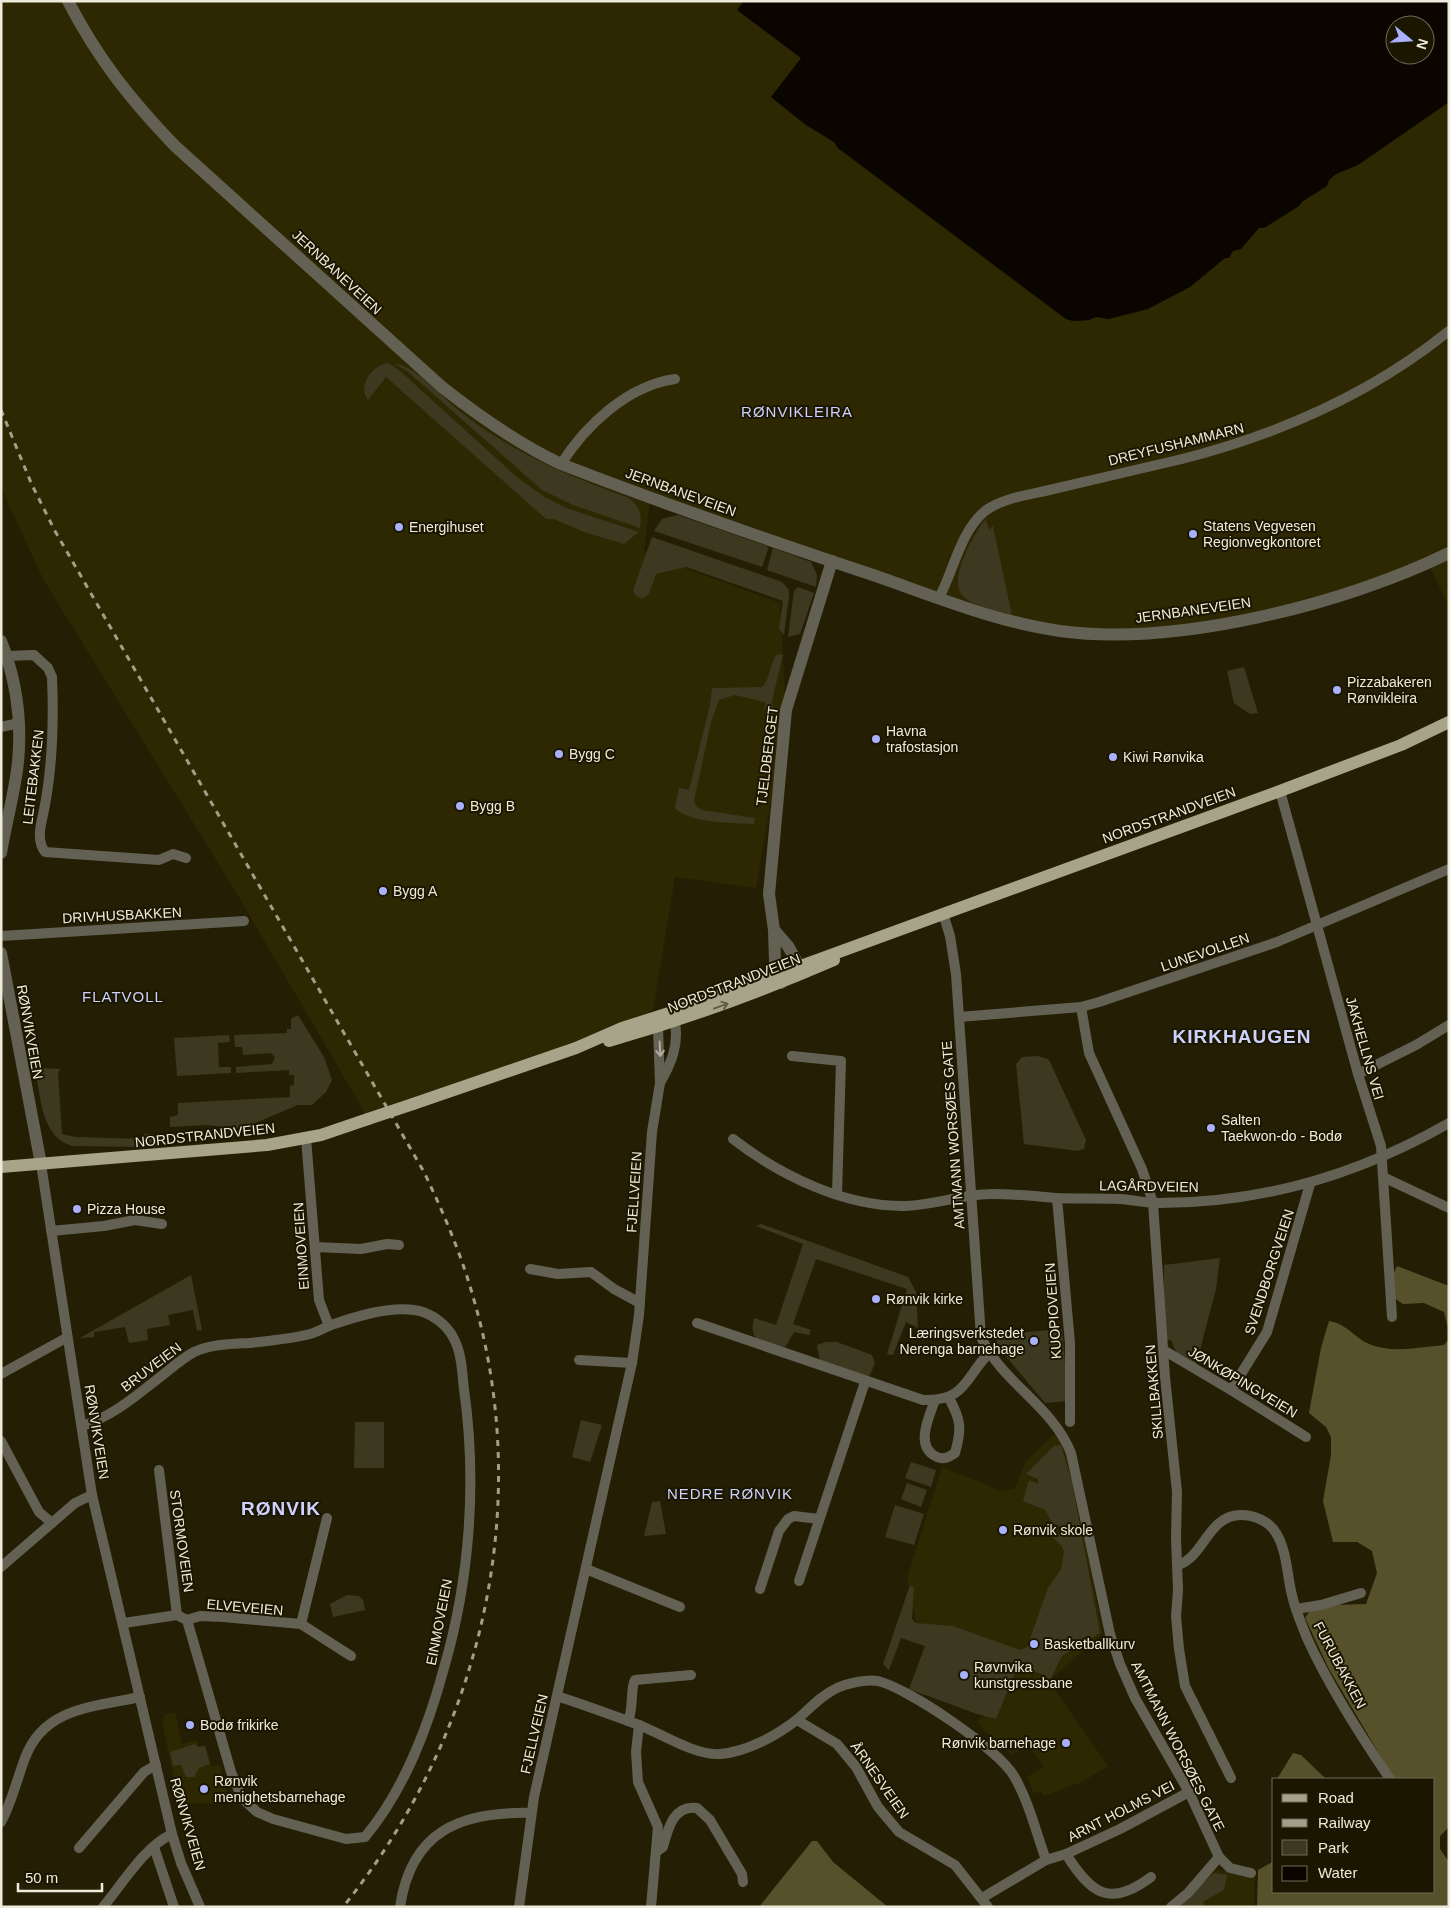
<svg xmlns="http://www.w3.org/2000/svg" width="1450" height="1908" font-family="Helvetica,sans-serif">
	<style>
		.built { fill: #2d2702 }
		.green { fill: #3d3920 }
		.forest { fill: #57512b }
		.water { fill: #0b0500; fill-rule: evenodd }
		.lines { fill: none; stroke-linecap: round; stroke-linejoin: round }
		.minor { stroke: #636154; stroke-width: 10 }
		.tertiary { stroke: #636154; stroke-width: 12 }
		.primary { stroke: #a8a489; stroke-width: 12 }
		.rail { stroke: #a29e8a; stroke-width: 3; stroke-dasharray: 6 6; stroke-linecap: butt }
		.primary-bridge { stroke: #a8a489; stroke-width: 12 }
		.oneway { stroke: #625d44 }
		.oneway2 { stroke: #afad9e }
		.poi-dot { fill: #a9b0fc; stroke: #1b1600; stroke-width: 2 }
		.labels { text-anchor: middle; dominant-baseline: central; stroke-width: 4; stroke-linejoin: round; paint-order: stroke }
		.street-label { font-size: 14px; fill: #eeebdb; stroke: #1b1600 }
		.poi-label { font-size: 14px; fill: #eeebdb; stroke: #1b1600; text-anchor: start }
		.neighbourhood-label { font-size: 15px; letter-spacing: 1px; fill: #cdd2fd; stroke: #1b1600 }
		.district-label { font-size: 19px; font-weight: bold; letter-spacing: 1px; fill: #cdd2fd; stroke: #1b1600 }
	</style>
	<rect width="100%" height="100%" fill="#241f04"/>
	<g class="built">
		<polygon points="1,1 744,1 738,10 801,58 772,98 806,125 834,142 838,148 1021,286 1066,319 1073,321 1089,320 1096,317 1109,319 1190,287 1225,258 1229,258 1233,251 1241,249 1259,227 1264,228 1299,206 1303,201 1327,186 1329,180 1336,174 1358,165 1449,102 1449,607 1428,563 1308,604 1147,634 1021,623 651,492 644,553 780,603 786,710 756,888 675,877 653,1011 597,1035 499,1070 365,1113 234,889 43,579 1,488"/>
		<polygon points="1059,1435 1067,1455 1077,1498 1103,1634 1049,1681 1108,1766 1082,1782 1043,1796 1041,1791 1034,1794 1027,1777 1044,1766 1027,1744 1012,1755 976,1722 986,1715 996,1719 918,1632 907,1578 942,1467 1002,1491 1015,1488 1026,1461 1052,1436"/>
		<polygon points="175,1712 182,1744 197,1740 199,1747 205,1745 211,1766 220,1765 227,1790 226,1800 222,1804 179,1803 162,1721 166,1714"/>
		<polygon points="1215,1869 1255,1876 1254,1907 1165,1907"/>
	</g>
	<g class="green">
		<path d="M388,363L400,371L518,478L545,497L566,508L639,532L624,544L584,532L554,519H546L386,377L368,400C357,385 372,366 388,363Z"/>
		<path d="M395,364C415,365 445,400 462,413C513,453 569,476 629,498C640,507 642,515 640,528L573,505L542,490L407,371Z"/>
		<polygon points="678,515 767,546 768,549 762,567 654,531 662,519"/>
		<path d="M986,519L989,530L993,526L1012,615C998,610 975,607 964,597C946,582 974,533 986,519Z"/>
		<polygon points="652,537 782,582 789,590 789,596 784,635 779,629 783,601 686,567 656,574 649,594 642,599 636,596 633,590"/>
		<polygon points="773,548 811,562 817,575 816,587 767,570"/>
		<polygon points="798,587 814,593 800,634 788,637 794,591"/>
		<path d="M783,654L772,701L774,724L766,723L765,702L735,695L719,700L711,722L694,801L696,806L702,810L755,818L754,824C734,823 688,823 675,808L679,788L689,790L710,705L712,688L762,687C770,679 770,664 776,655Z"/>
		<polygon points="1244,667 1258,713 1250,714 1234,703 1227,671"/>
		<polygon points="298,1015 324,1057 332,1080 326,1092 312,1105 298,1105 241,1129 207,1125 170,1127 170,1117 178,1115 178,1103 290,1097 290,1086 294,1085 294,1075 289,1075 289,1070 236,1073 236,1067 272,1064 275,1057 271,1053 243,1055 242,1047 235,1047 234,1035 287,1033 287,1029 291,1029 291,1019"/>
		<polygon points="229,1035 230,1042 218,1043 219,1067 231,1067 231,1073 177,1076 174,1038"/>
		<polygon points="1038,1056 1048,1059 1050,1062 1086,1140 1084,1149 1078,1151 1024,1144 1016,1064 1022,1057"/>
		<path d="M35,1068L61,1069L58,1072L62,1134L76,1137L144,1139V1134H154V1142L143,1147L72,1146C40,1136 41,1096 35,1068Z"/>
		<path d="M761,1224L908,1277L916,1292L918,1328L906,1322L893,1355L887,1354L907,1289L816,1259L793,1324L811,1330L809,1335L794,1332L786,1346L783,1348C763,1341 748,1343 754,1318L776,1325L803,1244L756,1226Z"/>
		<polygon points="1220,1258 1216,1289 1196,1365 1177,1354 1171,1340 1164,1340 1164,1265"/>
		<polygon points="191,1275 202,1330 197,1331 193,1310 168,1315 170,1325 147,1329 148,1340 129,1343 125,1327 94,1332 94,1337 80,1338"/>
		<polygon points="1062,1329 1068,1401 1045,1403 999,1348 995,1335"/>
		<polygon points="826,1342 837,1342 872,1355 875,1363 870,1375 866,1377 820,1361 817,1345"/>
		<polygon points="581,1420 602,1425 590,1462 572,1457"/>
		<polygon points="355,1422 384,1422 384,1468 354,1468"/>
		<polygon points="1061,1445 1072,1482 1100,1633 1062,1656 1050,1680 1044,1675 1018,1665 996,1719 977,1714 909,1689 925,1646 901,1638 889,1670 883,1664 910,1585 914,1588 912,1619 916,1623 953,1626 1020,1650 1027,1647 1048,1588 1061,1569 1064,1552 1062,1546 1052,1537 1061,1531 1060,1526 1052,1523 1045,1510 1023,1501 1029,1480 1038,1484 1038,1479 1026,1474 1054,1446"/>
		<polygon points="911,1462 936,1470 931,1487 905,1478"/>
		<polygon points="907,1483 927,1490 921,1507 901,1499"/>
		<polygon points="660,1501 666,1534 644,1536 652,1502"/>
		<polygon points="895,1505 924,1514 914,1545 885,1537"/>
		<polygon points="347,1595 359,1596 363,1600 365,1610 333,1617 330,1604"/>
		<polygon points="195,1744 198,1747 205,1746 210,1764 199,1768 194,1777 186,1777 181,1765 173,1766 170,1752"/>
		<polygon points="1214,1873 1227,1875 1224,1890 1203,1902 1205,1907 1175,1907"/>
	</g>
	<g class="forest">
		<polygon points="1397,1266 1449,1286 1449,1332 1444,1312 1424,1303 1403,1304 1394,1298 1393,1275"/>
		<path d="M1329,1321C1349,1325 1353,1337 1369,1344C1393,1354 1419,1347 1444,1345L1449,1339V1827L1440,1836V1849L1449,1862V1907H1257L1258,1870L1274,1861V1892H1434V1779H1389L1387,1767L1329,1669L1305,1618L1309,1612L1338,1605L1366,1604L1377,1573L1372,1551L1357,1542H1333L1323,1501L1331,1455V1437L1326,1427L1309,1413L1321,1348Z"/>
		<polygon points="1293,1753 1301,1755 1326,1779 1277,1779"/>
		<polygon points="812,1841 817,1841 833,1862 888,1907 759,1907"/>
	</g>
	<path class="water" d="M744,1H1449V102L1358,165L1336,174L1329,180L1327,186L1303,201L1299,206L1264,228H1259L1241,249L1233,251L1229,258H1225L1190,287L1148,309L1109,319L1096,317L1089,320L1073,321L1066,319L838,148L834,142L806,125L771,97L801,58L737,10ZM1395,25H1425V55H1395Z"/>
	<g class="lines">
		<g class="minor">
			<path d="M561,464C586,425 627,386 675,379"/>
			<path d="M939,598C954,570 960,532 985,511C1000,499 1027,495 1045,491C1091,480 1136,470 1182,459C1280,434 1370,395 1449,331"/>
			<path d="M7,656L34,655L48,668L52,677C54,724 53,768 43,815C40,827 37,842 45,852L159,860L173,854L186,858"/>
			<polyline points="1,727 19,723"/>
			<polyline points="1280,791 1358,1074 1381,1146 1392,1317"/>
			<path d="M943,913L950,936L956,974L981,1337C1002,1383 1052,1405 1071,1453L1110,1634L1120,1664L1135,1698L1189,1792L1219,1857L1230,1868L1251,1873"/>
			<polyline points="1,936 244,921"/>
			<polyline points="1081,1007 1089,1053 1142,1169 1153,1203 1165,1377 1177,1492 1176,1538 1178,1590 1176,1616 1179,1649 1185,1686 1231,1778"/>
			<polyline points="959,1017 1081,1007 1099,1002 1277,942 1449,869"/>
			<polyline points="792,1056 841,1061 837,1194"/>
			<polyline points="1358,1074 1416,1045 1449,1025"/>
			<polyline points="306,1138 319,1300 329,1326"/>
			<path d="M733,1139C781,1176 845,1207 906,1206C936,1205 963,1194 992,1194C1014,1194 1035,1196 1056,1198C1078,1199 1099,1198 1120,1199C1132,1200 1143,1202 1154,1203C1259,1204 1358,1175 1449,1123"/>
			<polyline points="41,1164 92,1495 172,1834 181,1863 200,1907"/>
			<polyline points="1383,1177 1449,1208"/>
			<polyline points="1057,1198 1070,1343 1070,1422"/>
			<polyline points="51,1231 104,1226 135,1220 162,1224"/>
			<polyline points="315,1247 361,1249 387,1244 399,1245"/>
			<polyline points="530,1269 558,1274 591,1272 614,1289 640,1303"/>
			<path d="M697,1323L923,1400C965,1401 964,1380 988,1354"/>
			<polyline points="1165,1351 1231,1390 1306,1437"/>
			<polyline points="579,1360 632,1363"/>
			<polyline points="1,1374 66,1338"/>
			<polyline points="1231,1390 1267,1332 1310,1184"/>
			<path d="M935,1400C929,1417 914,1447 937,1457C944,1460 949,1457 955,1453C962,1429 961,1420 949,1398"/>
			<path d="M82,1426C114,1416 138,1394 164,1374C174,1366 183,1358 194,1352C212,1344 231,1344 249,1343C269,1341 291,1339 310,1334C317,1332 324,1328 331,1325C355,1317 388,1306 414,1310C430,1312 447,1324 454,1339C462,1354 462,1373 464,1389C477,1481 470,1579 444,1668C428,1727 405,1789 365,1837L346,1839L273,1819L257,1812L242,1798L231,1772L187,1620L177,1615L124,1623"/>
			<polyline points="1,1441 39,1512 52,1523"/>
			<polyline points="159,1470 177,1615"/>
			<path d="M1178,1565C1205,1556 1208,1515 1241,1515C1254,1515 1269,1521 1276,1533C1287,1550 1287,1576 1292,1595C1295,1610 1302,1625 1307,1638C1329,1687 1360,1735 1390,1779"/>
			<polyline points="1,1567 75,1503 92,1495"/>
			<polyline points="586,1569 680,1607"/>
			<polyline points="799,1581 865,1382"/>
			<polyline points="760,1589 779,1531 788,1519 794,1516 819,1519"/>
			<polyline points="1296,1609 1321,1605 1361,1593"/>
			<polyline points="187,1620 200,1616 223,1617 301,1624 351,1656"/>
			<polyline points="301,1624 327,1518"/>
			<path d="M557,1696C584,1705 612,1715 639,1725C662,1734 696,1756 720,1754C747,1752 778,1735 799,1718C811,1707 822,1695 837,1688C848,1683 867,1679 878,1681C908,1688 998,1749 1014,1776C1029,1802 1036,1832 1046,1860"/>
			<polyline points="797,1720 837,1744 856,1767 878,1807 899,1832 955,1865 988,1907"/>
			<path d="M628,1721C634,1708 630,1688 635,1680L691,1675"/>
			<polyline points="639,1725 636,1752 638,1782 658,1827 651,1907"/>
			<path d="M1,1822C12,1802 17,1779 25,1758C44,1707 94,1707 140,1697"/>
			<polyline points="154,1847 174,1907"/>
			<polyline points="79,1848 144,1772 156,1765"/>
			<path d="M657,1851L663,1847C668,1829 673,1805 697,1808L710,1820L742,1874L743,1882"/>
			<path d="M1066,1854C1091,1894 1110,1908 1151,1877"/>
			<polyline points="982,1898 1046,1860 1066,1854 1120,1829 1189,1792"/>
			<path d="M103,1907C123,1883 144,1847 172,1834"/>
			<path d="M400,1907C411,1831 461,1811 531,1813"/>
			<path d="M519,1907L534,1797L632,1363L639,1315L652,1132L660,1083L658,1028L663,1015L675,1023C679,1045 671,1064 660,1083"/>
			<polyline points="1171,1907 1188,1893 1219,1857"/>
		</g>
		<g class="tertiary">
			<path d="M68,1C98,59 130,99 175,146L442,387C480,417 517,443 561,464C664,504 768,540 873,575C934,596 996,622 1060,631C1176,647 1345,604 1449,553"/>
			<path d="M1,641C16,679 22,721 18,762C15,792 6,822 1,853"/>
			<polyline points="774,930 788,946 803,973"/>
			<polyline points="1,953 41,1164"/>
			<polyline points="781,983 775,961 774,930 769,894 786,710 832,561"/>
		</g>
		<g class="primary">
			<path d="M609,1041C686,1019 760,992 834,960"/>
			<polyline points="413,1104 576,1048 622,1028 691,1006 1280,791 1401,745 1449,722"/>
			<polyline points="1,1167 267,1145 321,1135 368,1119"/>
		</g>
		<path class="rail" d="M1,410L32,485L55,531L424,1172C444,1214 462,1256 474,1300C535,1511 479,1738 343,1907"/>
		<polyline class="primary-bridge" points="368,1119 413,1104"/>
	</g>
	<defs><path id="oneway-shaft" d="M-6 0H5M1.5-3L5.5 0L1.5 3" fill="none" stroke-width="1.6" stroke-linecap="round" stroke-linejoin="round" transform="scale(1.25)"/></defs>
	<use class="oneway" href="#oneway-shaft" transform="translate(721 1006) rotate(-20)"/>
	<use class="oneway2" href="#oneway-shaft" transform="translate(660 1049) rotate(87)"/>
	<g class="poi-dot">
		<circle cx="399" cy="527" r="5"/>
		<circle cx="1193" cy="534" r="5"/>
		<circle cx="1337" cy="690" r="5"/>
		<circle cx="876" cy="739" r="5"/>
		<circle cx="559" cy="754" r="5"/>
		<circle cx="1113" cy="757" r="5"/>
		<circle cx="460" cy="806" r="5"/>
		<circle cx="383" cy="891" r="5"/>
		<circle cx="1211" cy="1128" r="5"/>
		<circle cx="77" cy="1209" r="5"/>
		<circle cx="876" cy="1299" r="5"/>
		<circle cx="1034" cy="1341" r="5"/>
		<circle cx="1003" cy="1530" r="5"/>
		<circle cx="1034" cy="1644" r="5"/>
		<circle cx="964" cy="1675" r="5"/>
		<circle cx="190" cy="1725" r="5"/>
		<circle cx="1066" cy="1743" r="5"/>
		<circle cx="204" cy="1789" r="5"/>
	</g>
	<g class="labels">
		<g class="street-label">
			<text transform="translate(337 272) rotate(43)">JERNBANEVEIEN</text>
			<text transform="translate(1176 444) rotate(-14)">DREYFUSHAMMARN</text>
			<text transform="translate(681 492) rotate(20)">JERNBANEVEIEN</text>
			<text transform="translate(1193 610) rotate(-8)">JERNBANEVEIEN</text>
			<text transform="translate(767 756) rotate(-83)">TJELDBERGET</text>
			<text transform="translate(33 777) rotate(-83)">LEITEBAKKEN</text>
			<text transform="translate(1169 815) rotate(-20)">NORDSTRANDVEIEN</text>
			<text transform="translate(122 915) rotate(-3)">DRIVHUSBAKKEN</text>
			<text transform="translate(1205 952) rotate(-19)">LUNEVOLLEN</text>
			<text transform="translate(734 983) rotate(-21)">NORDSTRANDVEIEN</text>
			<text transform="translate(30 1032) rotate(80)">RØNVIKVEIEN</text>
			<text transform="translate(1365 1048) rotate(74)">JAKHELLNS VEI</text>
			<text transform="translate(205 1135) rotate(-6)">NORDSTRANDVEIEN</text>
			<text transform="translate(953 1135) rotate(-94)">AMTMANN WORSØES GATE</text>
			<text transform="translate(1149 1186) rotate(1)">LAGÅRDVEIEN</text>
			<text transform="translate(634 1192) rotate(-86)">FJELLVEIEN</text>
			<text transform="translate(301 1246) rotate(-94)">EINMOVEIEN</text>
			<text transform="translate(1269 1272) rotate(-72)">SVENDBORGVEIEN</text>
			<text transform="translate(1053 1311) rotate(-94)">KUOPIOVEIEN</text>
			<text transform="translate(151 1367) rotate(-37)">BRUVEIEN</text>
			<text transform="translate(1243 1382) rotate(31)">JØNKØPINGVEIEN</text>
			<text transform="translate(1154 1392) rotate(-95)">SKILLBAKKEN</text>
			<text transform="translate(97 1432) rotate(81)">RØNVIKVEIEN</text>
			<text transform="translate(182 1541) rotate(82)">STORMOVEIEN</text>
			<text transform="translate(245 1607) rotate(5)">ELVEVEIEN</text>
			<text transform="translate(439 1622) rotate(-79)">EINMOVEIEN</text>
			<text transform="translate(1340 1665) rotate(62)">FURUBAKKEN</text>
			<text transform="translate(534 1734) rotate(-77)">FJELLVEIEN</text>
			<text transform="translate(1178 1746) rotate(63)">AMTMANN WORSØES GATE</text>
			<text transform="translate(880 1780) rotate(55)">ÅRNESVEIEN</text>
			<text transform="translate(1121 1811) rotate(-27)">ARNT HOLMS VEI</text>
			<text transform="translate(188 1824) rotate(74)">RØNVIKVEIEN</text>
		</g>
		<g class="poi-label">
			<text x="1203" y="526">Statens Vegvesen<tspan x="1203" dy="16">Regionvegkontoret</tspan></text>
			<text x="409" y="527">Energihuset</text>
			<text x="1347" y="682">Pizzabakeren<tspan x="1347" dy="16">Rønvikleira</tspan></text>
			<text x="886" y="731">Havna<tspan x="886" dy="16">trafostasjon</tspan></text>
			<text x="569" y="754">Bygg C</text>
			<text x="1123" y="757">Kiwi Rønvika</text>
			<text x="470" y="806">Bygg B</text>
			<text x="393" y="891">Bygg A</text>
			<text x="1221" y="1120">Salten<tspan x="1221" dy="16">Taekwon-do - Bodø</tspan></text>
			<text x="87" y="1209">Pizza House</text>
			<text x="886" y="1299">Rønvik kirke</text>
			<text x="1024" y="1333" text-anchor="end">Læringsverkstedet<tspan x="1024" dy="16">Nerenga barnehage</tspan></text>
			<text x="1013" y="1530">Rønvik skole</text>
			<text x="1044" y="1644">Basketballkurv</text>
			<text x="974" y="1667">Røvnvika<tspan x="974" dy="16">kunstgressbane</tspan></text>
			<text x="200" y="1725">Bodø frikirke</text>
			<text x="1056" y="1743" text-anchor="end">Rønvik barnehage</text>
			<text x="214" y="1781">Rønvik<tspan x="214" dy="16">menighetsbarnehage</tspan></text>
		</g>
		<g class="neighbourhood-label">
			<text x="797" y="411">RØNVIKLEIRA</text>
			<text x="123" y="996">FLATVOLL</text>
			<text x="730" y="1493">NEDRE RØNVIK</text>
		</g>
		<g class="district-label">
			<text x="1242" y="1036">KIRKHAUGEN</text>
			<text x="281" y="1508">RØNVIK</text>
		</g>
	</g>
	<rect width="1450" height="1908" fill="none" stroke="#eeebdb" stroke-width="5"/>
	<rect x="1272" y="1778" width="162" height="115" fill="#1b1600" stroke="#6f6b58"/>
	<rect x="1282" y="1794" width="25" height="8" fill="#a8a489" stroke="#6f6b58"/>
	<text x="1318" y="1803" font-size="15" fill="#eeebdb">Road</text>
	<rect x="1282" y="1819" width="25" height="8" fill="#a29e8a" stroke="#6f6b58"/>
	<text x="1318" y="1828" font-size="15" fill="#eeebdb">Railway</text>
	<rect x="1282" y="1840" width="25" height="15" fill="#3d3920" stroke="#6f6b58"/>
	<text x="1318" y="1853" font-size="15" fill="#eeebdb">Park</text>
	<rect x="1282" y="1866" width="25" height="15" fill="#0b0500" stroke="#6f6b58"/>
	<text x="1318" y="1878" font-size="15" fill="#eeebdb">Water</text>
	<g transform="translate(1410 40) rotate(108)"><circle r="24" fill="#1b1600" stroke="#6f6b58"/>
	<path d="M0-4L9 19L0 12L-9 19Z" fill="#a9b0fc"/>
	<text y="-8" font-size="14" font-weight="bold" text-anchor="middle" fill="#eeebdb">N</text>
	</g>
	<path d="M18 1883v8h84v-8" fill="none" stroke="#eeebdb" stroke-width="2.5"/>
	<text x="25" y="1883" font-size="15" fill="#eeebdb" stroke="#1b1600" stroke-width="4" paint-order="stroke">50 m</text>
</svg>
